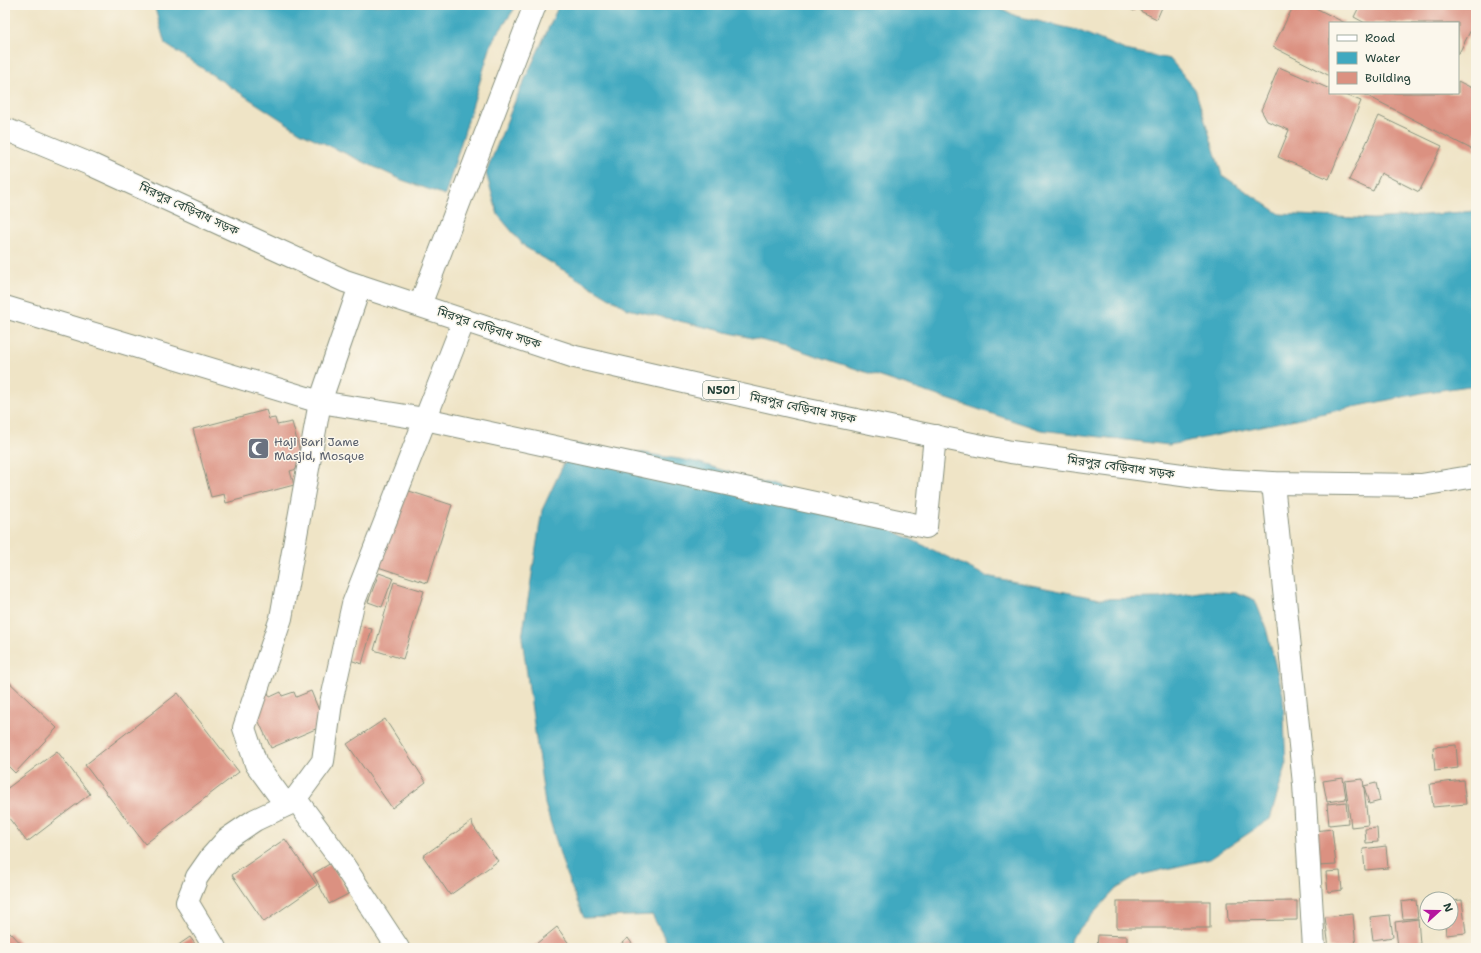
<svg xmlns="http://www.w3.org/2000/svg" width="1481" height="953" font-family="'Shantell Sans','Noto Sans Bengali',sans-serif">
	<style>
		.water { fill: #40a9c0; stroke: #30737a }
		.building { fill: #db9181 }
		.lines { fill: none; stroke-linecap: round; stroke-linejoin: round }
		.minor-casing { stroke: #87907d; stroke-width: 24 }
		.highway-casing { stroke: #87907d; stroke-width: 24 }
		.minor { stroke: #fff; stroke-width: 22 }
		.highway { stroke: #fff; stroke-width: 22 }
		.labels { text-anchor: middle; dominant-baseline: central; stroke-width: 3; stroke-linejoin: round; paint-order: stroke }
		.shield { fill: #fbf7ec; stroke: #61756b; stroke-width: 1 }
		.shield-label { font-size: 11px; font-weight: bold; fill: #1f3d34 }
		.street-label { font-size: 12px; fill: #1f3d34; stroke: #fbf7ec }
		.worship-label { font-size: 12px; fill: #5b616d; stroke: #fbf7ec; text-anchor: start }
	</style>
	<rect width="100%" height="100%" fill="#fbf7ec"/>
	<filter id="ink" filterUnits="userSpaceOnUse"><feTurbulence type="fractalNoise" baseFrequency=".025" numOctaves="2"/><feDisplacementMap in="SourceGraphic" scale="8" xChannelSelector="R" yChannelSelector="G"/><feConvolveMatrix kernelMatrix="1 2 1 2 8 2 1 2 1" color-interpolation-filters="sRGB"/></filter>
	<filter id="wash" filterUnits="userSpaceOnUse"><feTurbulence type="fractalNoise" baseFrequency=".012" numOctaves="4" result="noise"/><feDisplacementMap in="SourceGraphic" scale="16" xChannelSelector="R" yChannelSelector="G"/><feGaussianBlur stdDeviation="0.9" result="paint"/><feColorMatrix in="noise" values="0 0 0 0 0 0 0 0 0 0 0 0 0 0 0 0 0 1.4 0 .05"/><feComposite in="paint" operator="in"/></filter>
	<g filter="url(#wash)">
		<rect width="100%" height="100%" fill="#efe4c6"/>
		<g class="water">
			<polygon points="154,5 517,5 492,42 445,195 402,180 300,132 165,44"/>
			<polygon points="559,5 995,5 1016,16 1077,30 1125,50 1170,59 1195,89 1222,175 1280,214 1373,219 1476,211 1476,385 1427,392 1169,445 1041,430 790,347 628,309 525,247 498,215 486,173 515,101"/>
			<polygon points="573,444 626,450 697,462 773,486 876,522 986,576 1100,599 1160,598 1206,591 1238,593 1255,600 1266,628 1283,695 1286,766 1270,819 1210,859 1140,875 1116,889 1071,938 1069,948 670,948 652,915 584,918 566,874 545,804 522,638 542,510"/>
		</g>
		<g id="blocks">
			<g class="building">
				<polygon points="1121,5 1137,5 1134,11"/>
				<polygon points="1142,5 1163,5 1157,19 1140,11"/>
				<polygon points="1294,5 1310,5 1345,23 1330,23 1330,76 1273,47"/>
				<polygon points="1360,5 1469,5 1476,9 1476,20 1458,55 1458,23 1365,23 1354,17"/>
				<polygon points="1279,67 1330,89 1330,93 1341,93 1361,101 1329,179 1278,157 1289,130 1267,121 1261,110"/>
				<polygon points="1458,81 1476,90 1475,151 1362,93 1458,93"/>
				<polygon points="1379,116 1442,146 1419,192 1381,173 1373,191 1349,180"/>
				<polygon points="266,410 269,419 275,418 277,425 292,422 304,467 290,471 294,485 226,503 224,494 211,497 193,429"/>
				<polygon points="403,489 452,505 427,583 378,567"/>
				<polygon points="379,573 393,578 382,607 368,602"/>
				<polygon points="394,582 424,591 403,659 374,650"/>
				<polygon points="360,626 372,629 362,664 350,660"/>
				<polygon points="5,678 57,728 15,773 5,763"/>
				<polygon points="266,688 270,697 281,692 282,696 294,692 296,697 311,691 325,725 271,748 254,711"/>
				<polygon points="178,693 239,772 145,844 85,765"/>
				<polygon points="385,719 426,782 392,808 347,744"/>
				<polygon points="1456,745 1458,768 1435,771 1433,747"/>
				<polygon points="57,751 90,794 27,842 5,813 5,790"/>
				<polygon points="1343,778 1346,799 1327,802 1323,781"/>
				<polygon points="1363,779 1368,825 1351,827 1345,781"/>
				<polygon points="1463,780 1466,804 1433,807 1430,784"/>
				<polygon points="1376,783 1380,801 1369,804 1364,786"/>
				<polygon points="1346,802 1348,823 1329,825 1327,804"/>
				<polygon points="472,821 473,826 498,861 450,895 423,856"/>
				<polygon points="1377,828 1378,842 1366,843 1365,829"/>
				<polygon points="1332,829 1336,865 1318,866 1314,831"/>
				<polygon points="285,839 317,885 264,922 232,875"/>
				<polygon points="1386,846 1388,868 1365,870 1363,849"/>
				<polygon points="331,863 348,894 329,904 313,874"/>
				<polygon points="1340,871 1342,890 1328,892 1326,872"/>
				<polygon points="1416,900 1418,918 1403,919 1401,902"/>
				<polygon points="1462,900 1466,933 1446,935 1445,923 1451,923 1451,901"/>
				<rect x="1117" y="901" width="93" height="27"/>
				<polygon points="1297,901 1297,920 1228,921 1227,902"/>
				<polygon points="1353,914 1356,948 1329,948 1325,917"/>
				<polygon points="1390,915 1393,937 1373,940 1370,917"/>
				<polygon points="1418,919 1420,944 1398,947 1395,922"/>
				<polygon points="557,927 572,948 531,948"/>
				<polygon points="10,932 25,948 5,948 5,937"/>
				<polygon points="1098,935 1127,936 1127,948 1097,948"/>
				<polygon points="190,937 198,948 174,948"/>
				<polygon points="628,938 635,948 616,948"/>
			</g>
		</g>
	</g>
	<g filter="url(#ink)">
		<use href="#blocks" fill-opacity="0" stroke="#87907d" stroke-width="1"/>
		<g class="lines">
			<defs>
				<g id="minor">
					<polyline points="420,305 535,5"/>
					<polyline points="5,307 320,402 425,419 926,527 935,436"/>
					<polyline points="1273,483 1304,784 1314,948"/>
					<polyline points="295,798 337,855 398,948"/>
					<polyline points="286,805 256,764 244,728 281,618 320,402 360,286"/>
					<polyline points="215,948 187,902 197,877 211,857 227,839 255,820 293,802 323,761 331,703 353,604 464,320"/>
				</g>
				<polyline id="highway" points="5,129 92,165 345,281 575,357 798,408 1011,452 1219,480 1273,483 1421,485 1476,476"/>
			</defs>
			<use href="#minor" class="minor-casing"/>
			<use href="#highway" class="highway-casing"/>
			<use href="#minor" class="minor"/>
			<use href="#highway" class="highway"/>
		</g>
	</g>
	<defs>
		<symbol id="mosque-square" viewBox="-11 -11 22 22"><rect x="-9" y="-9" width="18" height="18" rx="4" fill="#6b7280" stroke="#fbf7ec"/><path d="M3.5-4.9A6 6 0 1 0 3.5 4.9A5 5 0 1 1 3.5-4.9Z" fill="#fff"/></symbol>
	</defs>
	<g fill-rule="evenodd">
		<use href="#mosque-square" x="246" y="436" width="25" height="25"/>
	</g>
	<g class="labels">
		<rect class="shield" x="703" y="381" width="36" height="18" rx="3"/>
		<g class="shield-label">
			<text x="721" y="390">N501</text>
		</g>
		<g class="street-label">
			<text transform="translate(189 209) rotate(25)">মিরপুর বেড়িবাধ সড়ক</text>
			<text transform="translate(489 328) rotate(18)">মিরপুর বেড়িবাধ সড়ক</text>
			<text transform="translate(803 408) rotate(12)">মিরপুর বেড়িবাধ সড়ক</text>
			<text transform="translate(1121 467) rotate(8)">মিরপুর বেড়িবাধ সড়ক</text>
		</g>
		<g class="worship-label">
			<text x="274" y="442">Haji Bari Jame<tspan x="274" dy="14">Masjid, Mosque</tspan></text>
		</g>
	</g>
	<rect width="1481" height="953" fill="none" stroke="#fbf7ec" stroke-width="20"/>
	<rect x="1329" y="22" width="130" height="72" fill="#fbf7ec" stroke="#a3ada2"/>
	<rect x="1337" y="35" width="20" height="6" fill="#ffffff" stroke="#a3ada2"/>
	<text x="1365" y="42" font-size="12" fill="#1f3d34">Road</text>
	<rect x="1337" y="52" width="20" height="12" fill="#40a9c0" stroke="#a3ada2"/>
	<text x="1365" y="62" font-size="12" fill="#1f3d34">Water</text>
	<rect x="1337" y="72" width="20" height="12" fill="#db9181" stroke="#a3ada2"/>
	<text x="1365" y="82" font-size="12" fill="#1f3d34">Building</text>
	<g transform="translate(1439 911) rotate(69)"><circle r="19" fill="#fbf7ec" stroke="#a3ada2"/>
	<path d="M0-3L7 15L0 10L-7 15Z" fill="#b5179e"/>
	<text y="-6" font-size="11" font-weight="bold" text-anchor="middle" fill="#1f3d34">N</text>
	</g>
</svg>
